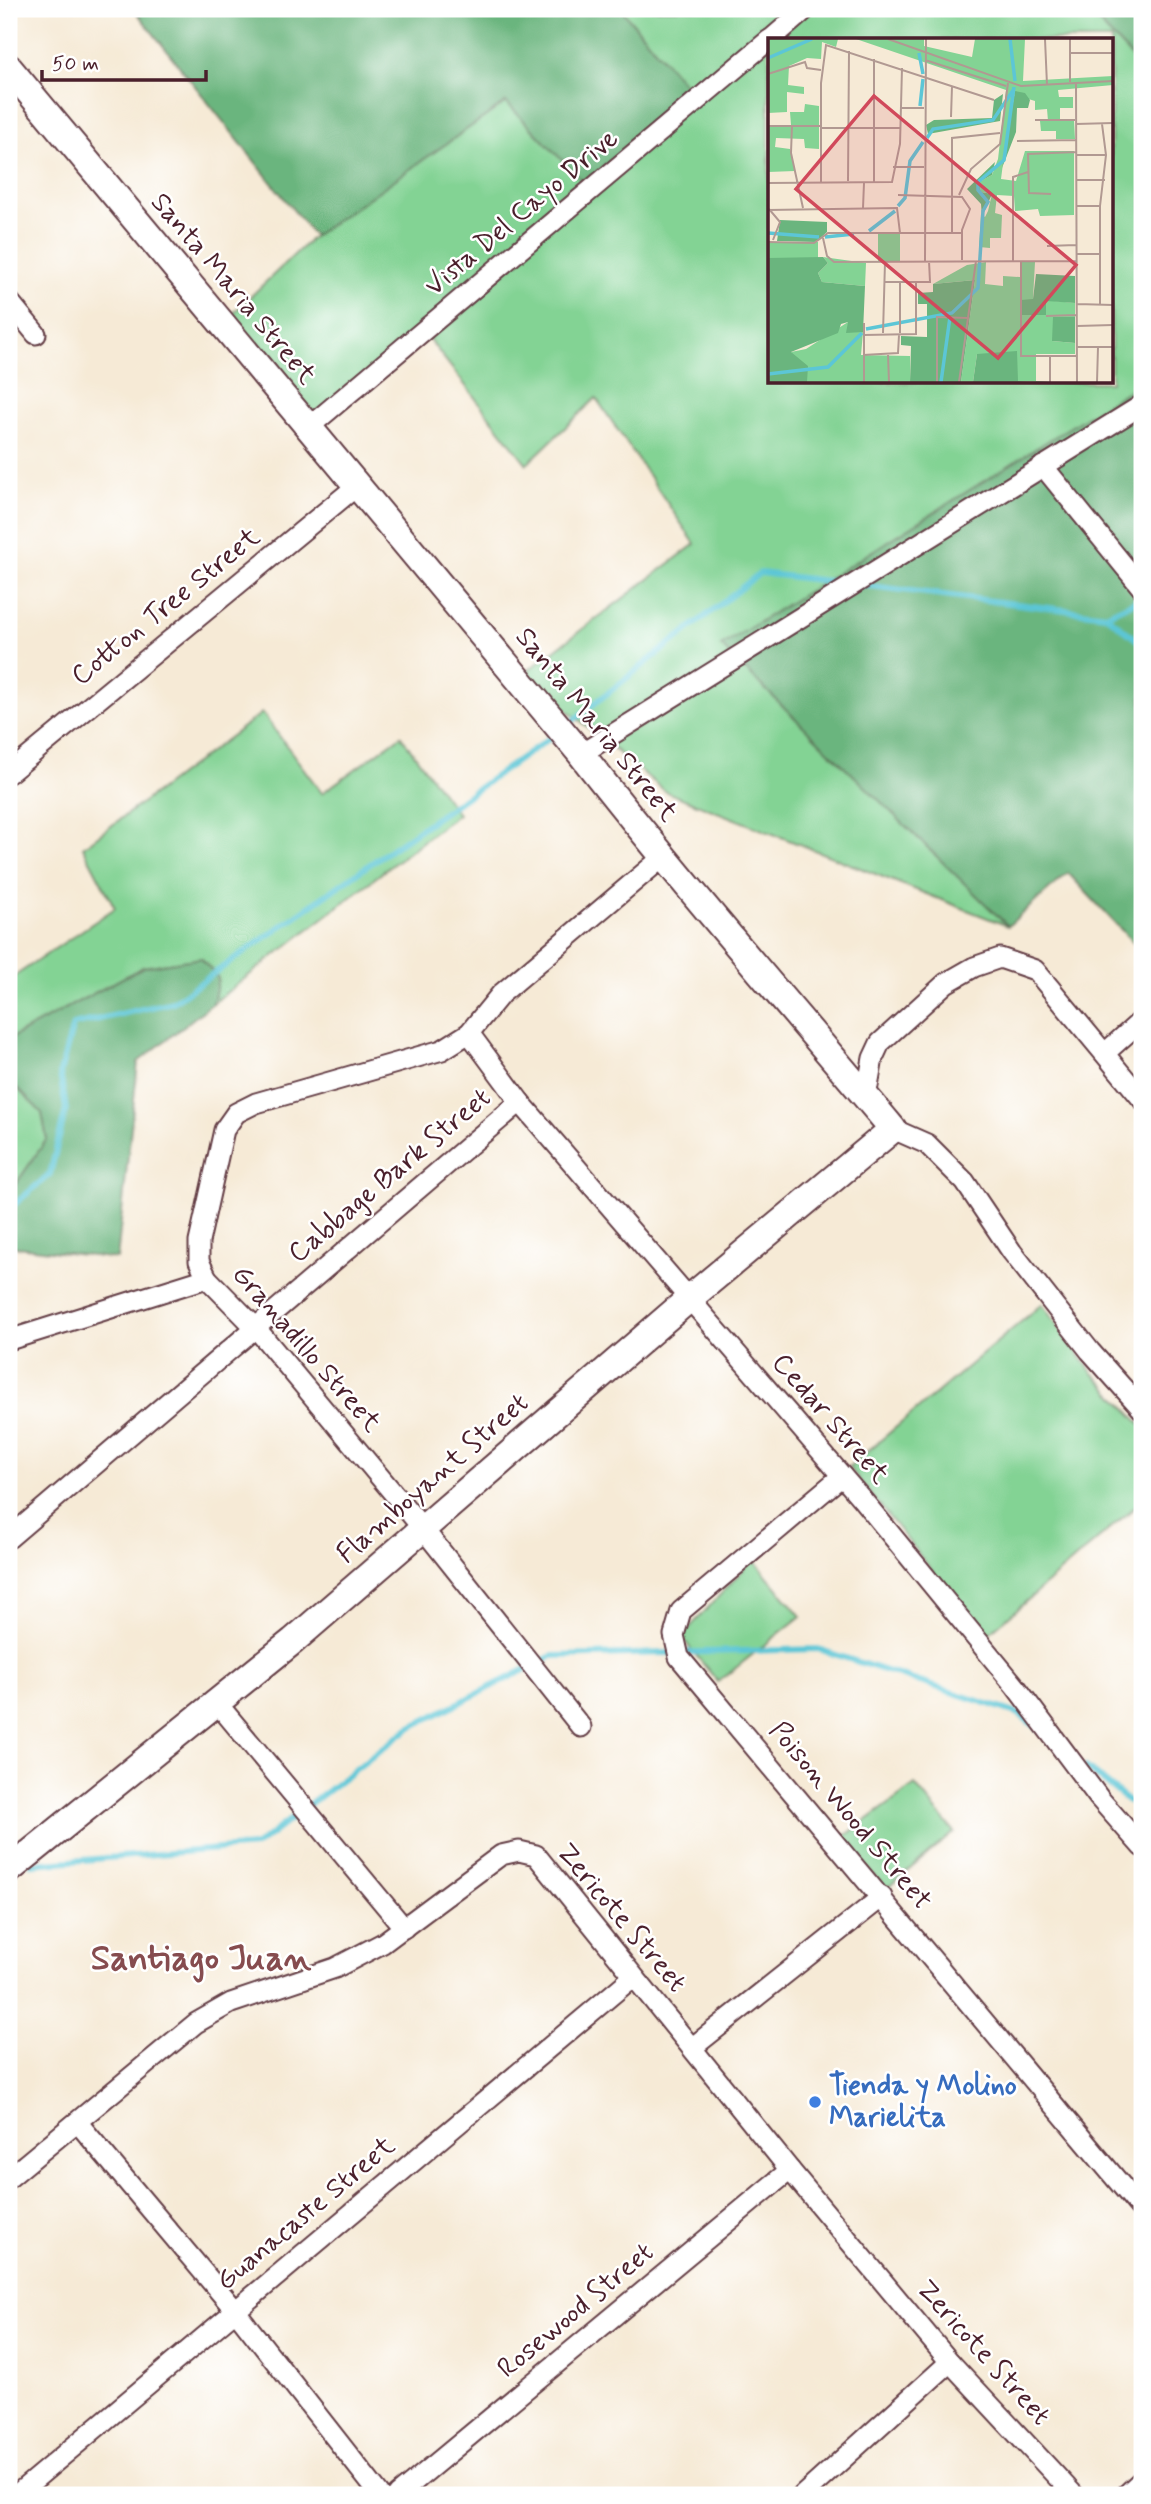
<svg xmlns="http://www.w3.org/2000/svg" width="1151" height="2504" font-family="Mynerve,sans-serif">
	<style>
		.green { fill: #83d394; stroke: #667960; stroke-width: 2; fill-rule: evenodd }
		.forest { fill: #6ab57e; stroke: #5a6a54; stroke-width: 2 }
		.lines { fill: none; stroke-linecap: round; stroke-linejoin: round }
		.stream { stroke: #5cc6d6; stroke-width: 6 }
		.street-casing { stroke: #643d45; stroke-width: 23 }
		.secondary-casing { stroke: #643d45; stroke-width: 30 }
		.street { stroke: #fff; stroke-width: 19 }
		.secondary { stroke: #fff; stroke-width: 26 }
		.shop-dot { fill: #3f7fe0; stroke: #fff; stroke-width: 2.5 }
		.labels { text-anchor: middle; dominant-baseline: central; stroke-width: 5; stroke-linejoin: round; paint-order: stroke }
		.street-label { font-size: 28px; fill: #4a1f2b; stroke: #fff }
		.shop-label { font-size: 28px; font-weight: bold; fill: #366cbe; stroke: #fff; text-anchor: start }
		.district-label { font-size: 35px; font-weight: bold; fill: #864c4f; stroke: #fff }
		.inset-river { fill: none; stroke: #5cc6d6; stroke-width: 3.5 }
		.inset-road { fill: none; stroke: #b19992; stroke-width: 2 }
		.view { fill: #d1495b; fill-opacity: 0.15; stroke: #d1495b; stroke-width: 3.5 }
		.inset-edge { fill: none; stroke: #4a1f2b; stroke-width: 3.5 }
	</style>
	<rect width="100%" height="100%" fill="#fff"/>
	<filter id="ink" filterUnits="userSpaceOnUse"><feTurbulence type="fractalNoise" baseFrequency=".0143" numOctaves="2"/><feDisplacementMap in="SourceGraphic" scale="14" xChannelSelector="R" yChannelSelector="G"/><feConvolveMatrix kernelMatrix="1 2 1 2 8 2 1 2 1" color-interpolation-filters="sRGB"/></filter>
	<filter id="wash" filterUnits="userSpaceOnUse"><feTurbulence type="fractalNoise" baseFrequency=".00686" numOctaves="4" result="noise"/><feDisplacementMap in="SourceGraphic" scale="28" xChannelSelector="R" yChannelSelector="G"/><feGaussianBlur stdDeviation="1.57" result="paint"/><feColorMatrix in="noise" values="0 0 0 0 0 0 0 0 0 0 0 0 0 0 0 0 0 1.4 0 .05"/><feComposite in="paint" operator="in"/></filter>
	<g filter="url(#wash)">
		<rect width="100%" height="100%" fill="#f6ead6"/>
		<g class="green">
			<path d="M621,9H1086L1142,68V382L722,646L1008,926L666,792L523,674L695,544L596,398L527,464L428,338L318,424L225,321L314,236L506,102L589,188L695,97ZM769,40H1111V382H769Z"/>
			<polygon points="262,713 322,793 401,736 458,814 213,1003 218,978 201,958 143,967 9,1039 9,980 115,908 83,847"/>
			<polygon points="9,1080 42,1113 47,1139 9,1194"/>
			<polygon points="1042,1304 1091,1371 1142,1425 1142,1501 985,1637 849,1467"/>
			<polygon points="753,1559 801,1616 718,1682 681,1637"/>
			<polygon points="915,1785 954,1832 886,1889 841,1839"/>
		</g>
		<g class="forest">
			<polygon points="134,9 621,9 695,97 589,188 506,102 314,236"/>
			<polygon points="1086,9 1142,9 1142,68"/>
			<polygon points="1142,382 1142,952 1068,873 1008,926 721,646"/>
			<polygon points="201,958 218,978 213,1003 138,1062 117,1259 9,1246 9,1194 47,1139 42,1113 9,1080 9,1039 143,967"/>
		</g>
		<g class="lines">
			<g class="stream">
				<polyline points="862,585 1106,615 1142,644"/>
				<polyline points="1106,615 1142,598"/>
				<polyline points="566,726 760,573 844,583"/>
				<polyline points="9,1209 50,1174 66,1109 60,1073 73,1025 173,1002 557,733"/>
				<polyline points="1086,1767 1142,1812"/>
				<polyline points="32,1864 256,1846 409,1728 552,1656 818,1649 1019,1714 1039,1730"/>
			</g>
		</g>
	</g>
	<g filter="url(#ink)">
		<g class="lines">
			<defs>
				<g id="street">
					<polyline points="770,40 806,9"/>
					<polyline points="9,301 36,334"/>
					<polyline points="309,427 769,40"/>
					<polyline points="1043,466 1142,588"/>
					<polyline points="581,754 1142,405"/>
					<polyline points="9,773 358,485"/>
					<polyline points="469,1033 520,1102 861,1498 1016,1687 1099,1798 1142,1847"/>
					<polyline points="1105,1053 1142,1020"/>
					<polyline points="866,1097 873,1058 880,1043 946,983 974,967 1000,958 1035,970 1142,1099"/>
					<polyline points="893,1129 927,1144 965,1182 1012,1252 1090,1351 1142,1409"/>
					<polyline points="9,1340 207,1278"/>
					<polyline points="842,1476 681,1611 674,1635 679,1657 1142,2210"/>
					<polyline points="9,1538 520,1102"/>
					<polyline points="217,1703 404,1928"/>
					<polyline points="581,1727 424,1530 255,1327 207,1278 199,1261 199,1242 224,1130 236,1113 256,1103 442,1050 469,1033 501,994 662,858"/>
					<polyline points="693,2047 882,1897"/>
					<polyline points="78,2123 235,2310 380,2495"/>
					<polyline points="9,2178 196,2023 231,2003 335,1968 383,1943 501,1855 519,1851 536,1855 790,2170 950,2362 1074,2495"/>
					<polyline points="16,2495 633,1977"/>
					<polyline points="398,2495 790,2170"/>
					<polyline points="803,2495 950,2362"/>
					<polyline points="1126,2495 1142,2480"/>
				</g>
				<path id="secondary" d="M9,68L581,754C681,882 788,1004 893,1129L690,1298L293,1641L9,1870"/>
			</defs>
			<use href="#street" class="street-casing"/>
			<use href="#secondary" class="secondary-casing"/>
			<use href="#street" class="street"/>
			<use href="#secondary" class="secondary"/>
		</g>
	</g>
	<circle class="shop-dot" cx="815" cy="2102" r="7"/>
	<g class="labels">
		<g class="street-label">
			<text transform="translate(522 213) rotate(-40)">Vista Del Cayo Drive</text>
			<text transform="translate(233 289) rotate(50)">Santa Maria Street</text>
			<text transform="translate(166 607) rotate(-39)">Cotton Tree Street</text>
			<text transform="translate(596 725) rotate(51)">Santa Maria Street</text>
			<text transform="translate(390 1176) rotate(-40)">Cabbage Bark Street</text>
			<text transform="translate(306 1349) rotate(49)">Granadillo Street</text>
			<text transform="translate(830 1419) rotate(49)">Cedar Street</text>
			<text transform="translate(433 1479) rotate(-41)">Flamboyant Street</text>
			<text transform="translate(850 1816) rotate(50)">Poison Wood Street</text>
			<text transform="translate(621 1918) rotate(50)">Zericote Street</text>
			<text transform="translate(306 2214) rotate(-40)">Guanacaste Street</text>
			<text transform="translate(576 2311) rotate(-40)">Rosewood Street</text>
			<text transform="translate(983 2353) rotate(48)">Zericote Street</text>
		</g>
		<g class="shop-label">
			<text x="829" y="2086">Tienda y Molino<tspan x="829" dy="32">Marielita</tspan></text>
		</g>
		<g class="district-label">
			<text x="201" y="1959">Santiago Juan</text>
		</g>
	</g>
	<g transform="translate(768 38)">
		<rect width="345" height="345" fill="#f6ead6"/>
		<path d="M0,1H70L68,9L54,4L53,21L39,20L21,28L20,47L36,49V56L19,54V74L0,75V87H23L22,74H36L37,66L51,68V111L37,110L36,101L8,100L7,109L22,111L27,133L0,134ZM88,1H156V8L204,19L207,1H257L255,43L345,38V47L290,52L291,59H305V70H292V82L306,83L307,101H288V93H273L272,83H280L279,71L267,72V63L244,56L233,141L248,143L257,113H306V177L272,178L270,171L247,173L246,158L229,157L227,175L234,177L233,200H222V210L211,209L213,176L217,179L220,173L224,156L213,154L211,144L224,137L230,121L238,52ZM110,196H132V223H110ZM50,204V220H1L0,205ZM55,219L98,225L97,248L54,244L50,235L60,225ZM218,224L217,246L235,248V238L252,239V224H267L265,261L307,265V279L284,303L307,305V316H268V343L283,344H268L250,343L209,316L205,344H193L207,242L165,246L199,227ZM80,284L95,294L93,317L142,318V344H39L23,314L38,311Z" fill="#83d394"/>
		<path d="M247,53L257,55L262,62L260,70H249L248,94L234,130ZM235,56L232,83L160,96L158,87L166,82L224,80L226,62ZM227,124L224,137L211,144L213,154L224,156L214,179L213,166L199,151ZM12,182L59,184V194L48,204L9,203ZM55,219L60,225L50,235L54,244L97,248L95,294L78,295L80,284L73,286L70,295L23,314L40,328L39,344H0V220ZM268,236L307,238V265L278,263V277H253V262L265,261ZM207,242L193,344H142L143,308L133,307V298L159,299V266H150V255L165,254V246ZM285,279H307V305L284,303ZM249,313L250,343L268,344H205L209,316Z" fill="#6ab57e"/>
		<path class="inset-river" d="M242,1L247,43M151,15L155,36M0,20L44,1M152,68L155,41M159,100L165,91L225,82L246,51M130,168L137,160L142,123L155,104M101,193L127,173M0,195L51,199M57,199L86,196M98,291L184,275L210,250L215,173L220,164L210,152V144L236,122L246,49M0,336L60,329L94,295M173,344L182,279"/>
		<path class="inset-road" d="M120,1L253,48L345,43M277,1L279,47M302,1V44M302,15H345M106,21V144M157,22L238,48M0,36L37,24L39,30L53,32M308,46L309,344M132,70H156M183,79L184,48M267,82H307M308,86L345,85M24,87L23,115L35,170M0,88H52M52,90H132M249,103L308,102M308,117H338M125,129H156M308,142H337M80,143L81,13M53,144V45L58,7L226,62M0,145L124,144L132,106L134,30M283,156L261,155L260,116L308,114M130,157L194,159L202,171L194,192V222M191,157L203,131L232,106L240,45M308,168H332M95,170L96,145M1,171L12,184L5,202M0,172L129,170L132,195M184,194V100L232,95M55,200L59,218L66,224L309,223M0,204L46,205L60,195H193M279,208L308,207M309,216H331M157,223L158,1M245,223V139L260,134M253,223V318H308M116,244H162L161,223M132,245V295M309,266L345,267M332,266V168L338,117L334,86M278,278L308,277M96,285V344M309,288L345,287M115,295L117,224M96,297L148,296V245M308,309H345M120,316L121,344M95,317L130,315L131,297M282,317V344M169,344V279L200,280M191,344L208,223M329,344L330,309"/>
		<path class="view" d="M106,58L308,227L230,320L28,151Z"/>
		<rect width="345" height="345" class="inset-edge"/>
	</g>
	<rect width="1151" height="2504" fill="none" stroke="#fff" stroke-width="35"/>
	<path d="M42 70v10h164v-10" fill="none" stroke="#4a1f2b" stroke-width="3.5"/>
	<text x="52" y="70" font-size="21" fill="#4a1f2b" stroke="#ffffff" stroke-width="5" paint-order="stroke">50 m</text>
</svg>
